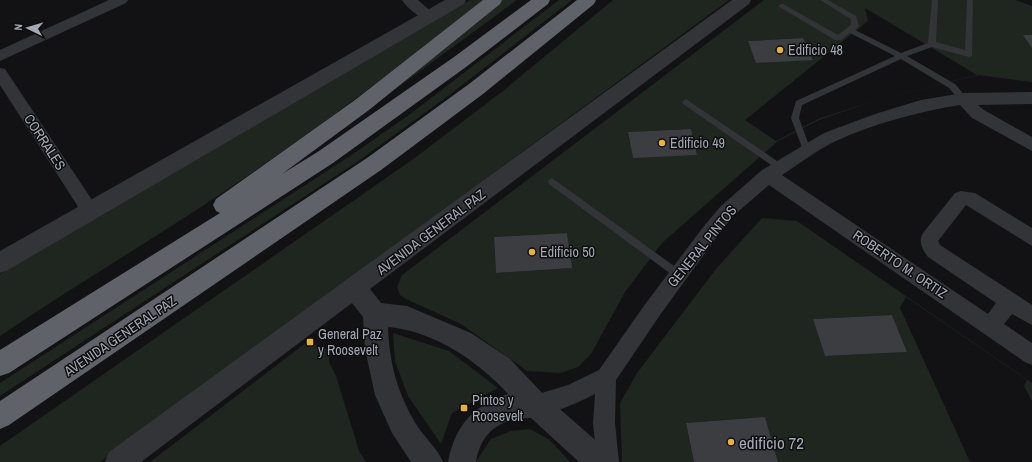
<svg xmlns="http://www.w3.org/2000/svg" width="1032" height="462" font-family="'Archivo Narrow',sans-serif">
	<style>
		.green { fill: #1e261f; fill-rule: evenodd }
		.building { fill: #3c3d40 }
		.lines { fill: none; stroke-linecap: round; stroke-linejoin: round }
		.service { fill: #333438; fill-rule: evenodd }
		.minor { fill: #333438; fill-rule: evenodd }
		.tertiary { fill: #333438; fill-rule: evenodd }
		.motorway { fill: #5f6269; fill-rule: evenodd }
		.poi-dot { fill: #eab234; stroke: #0d0d0e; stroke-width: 1.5 }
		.labels { text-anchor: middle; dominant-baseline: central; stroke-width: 3; stroke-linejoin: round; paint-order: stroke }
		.poi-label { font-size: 14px; fill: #a4a8b4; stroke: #0d0d0e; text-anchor: start }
		.street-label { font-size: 14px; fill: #a4a8b4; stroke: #0d0d0e }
		.near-poi-label { font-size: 17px; fill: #a4a8b4; stroke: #0d0d0e; text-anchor: start }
	</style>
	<rect width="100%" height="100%" fill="#121214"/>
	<g class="green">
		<path d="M470,0H485C397,69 309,135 216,197C145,244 71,288 0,336V274Z"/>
		<polygon points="501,0 517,0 375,104"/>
		<polygon points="559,0 572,0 448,96 357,162 0,396 0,383 350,156 409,115"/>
		<polygon points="613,0 729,0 100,462 0,462 0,446 412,160 503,91"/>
		<path d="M764,0H1015L1032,6V82L979,75L877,100L819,120L778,141L662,243L625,292L591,354L578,367L561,373L527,371L461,324L406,299L400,295L397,287L402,275ZM865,8L977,75L877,100L818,119L776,141L745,120L868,21ZM802,38L813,59L757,63L748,41ZM691,129L697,155L633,157L628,132ZM567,233L571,268L496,273L494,237Z"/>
		<path d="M762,218L797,221L1032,383V401L1024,386L1027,380L906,297L900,308L970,462H778L765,417L686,423L694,462H622L620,403L637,373L662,340L716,269ZM892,315L907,352L825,356L813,319Z"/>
		<polygon points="393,333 449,351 498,388 452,413 441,444 408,396 395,361"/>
		<polygon points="307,342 329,350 329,362 336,376 359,451 366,462 150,462"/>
		<polygon points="530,429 550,440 570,462 477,462 477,460 491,439 511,431"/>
	</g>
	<g class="building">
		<polygon points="1023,35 1032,35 1032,48"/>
		<polygon points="803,38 813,60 756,63 748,41"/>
		<polygon points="691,129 697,155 633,158 628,132"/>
		<polygon points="567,233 572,268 496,273 494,237"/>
		<polygon points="892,315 907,352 825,356 813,319"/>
		<polygon points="765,417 778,462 694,462 686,423"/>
	</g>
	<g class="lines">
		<g class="service">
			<polygon points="820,0 828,0 856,16 859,26 855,30 901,53 928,43 932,0 938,0 936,42 965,50 967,0 973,0 972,56 969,57 932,47 907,56 955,84 966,97 967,99 966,101 960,101 949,88 901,59 802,105 799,118 811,151 807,154 804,153 791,118 796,101 895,56 850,33 841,40 835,40 778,6 781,4 783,4 838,35 851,25 851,19"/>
			<polygon points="686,99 783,165 784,167 783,169 777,169 683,104 682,102"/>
			<polygon points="552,178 681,271 683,274 681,277 678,278 675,277 549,184 548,182 549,180"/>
		</g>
		<g class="minor">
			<polygon points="109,0 128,0 126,3 0,61 0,50"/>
			<path d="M402,0H418L436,16L434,19C423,22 408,9 402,0Z"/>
			<polygon points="0,68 5,69 96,206 99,211 96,216 90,218 84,216 0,85"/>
			<path d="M1032,92V104L978,105L984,110L1032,137V151L972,118L960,105C918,112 875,123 836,141C817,150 799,164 782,175L988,314L996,303L928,257C922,249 918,242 923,233L955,193L961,191L975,193L1032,228V246L966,205L938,241L940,245L1032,305V325L1012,314L1004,324L1032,343V365L1025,362L769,185L733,216L716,238L660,315L616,380L615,423L619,462H597L593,423L595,394C579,402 545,419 528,413L525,405L528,397L568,385L599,370L646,303L704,226L721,206L762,170L824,133L875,114L921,100L963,93Z"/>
		</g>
		<g class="tertiary">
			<polygon points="445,0 466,0 464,4 8,270 0,273 0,251"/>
			<path d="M732,0H751L749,4L370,289L381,303L407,306L471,333L510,359L545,396L609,452L613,462H579L531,418C501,418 481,431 476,462H448C455,426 473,405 508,394C478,361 434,331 388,327C389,362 398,396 418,427C426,439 437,448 443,462H411L392,433L375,395L365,349L363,317L352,303L141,462H105L109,452Z"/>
		</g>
		<g class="motorway">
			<polygon points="483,0 502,0 500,4 369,110 282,174 319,151 454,57 531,0 550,0 548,4 466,67 333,163 9,373 0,376 0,350 220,213 216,211 213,205 216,199 355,100"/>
			<polygon points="577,0 596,0 594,4 483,94 381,170 9,425 0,429 0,401 367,158 469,84"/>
		</g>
	</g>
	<g class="poi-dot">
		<circle cx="780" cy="50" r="4"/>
		<circle cx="662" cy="143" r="4"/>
		<circle cx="532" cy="252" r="4"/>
		<rect x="306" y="338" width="8" height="8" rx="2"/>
		<rect x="460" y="404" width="8" height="8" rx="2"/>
		<circle cx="731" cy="442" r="4"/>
	</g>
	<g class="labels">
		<g class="poi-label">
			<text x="788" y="50">Edificio 48</text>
			<text x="670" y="143">Edificio 49</text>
			<text x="540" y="252">Edificio 50</text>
			<text x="318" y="334">General Paz<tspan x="318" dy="16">y Roosevelt</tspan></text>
			<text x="472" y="400">Pintos y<tspan x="472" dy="16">Roosevelt</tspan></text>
		</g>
		<g class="street-label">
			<text transform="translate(45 142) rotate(57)">CORRALES</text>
			<text transform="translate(431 232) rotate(-37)">AVENIDA GENERAL PAZ</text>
			<text transform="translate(702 246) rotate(-51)">GENERAL PINTOS</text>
			<text transform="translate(900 264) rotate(34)">ROBERTO M. ORTIZ</text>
			<text transform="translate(120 336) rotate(-34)">AVENIDA GENERAL PAZ</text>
		</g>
		<g class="near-poi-label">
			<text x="739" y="442">edificio 72</text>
		</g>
	</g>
	<g transform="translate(28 28) rotate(275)" stroke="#0d0d0e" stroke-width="3" paint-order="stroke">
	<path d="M0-3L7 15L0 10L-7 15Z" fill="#a4a8b4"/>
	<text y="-6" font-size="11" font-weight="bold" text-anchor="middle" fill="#a4a8b4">N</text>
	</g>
</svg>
